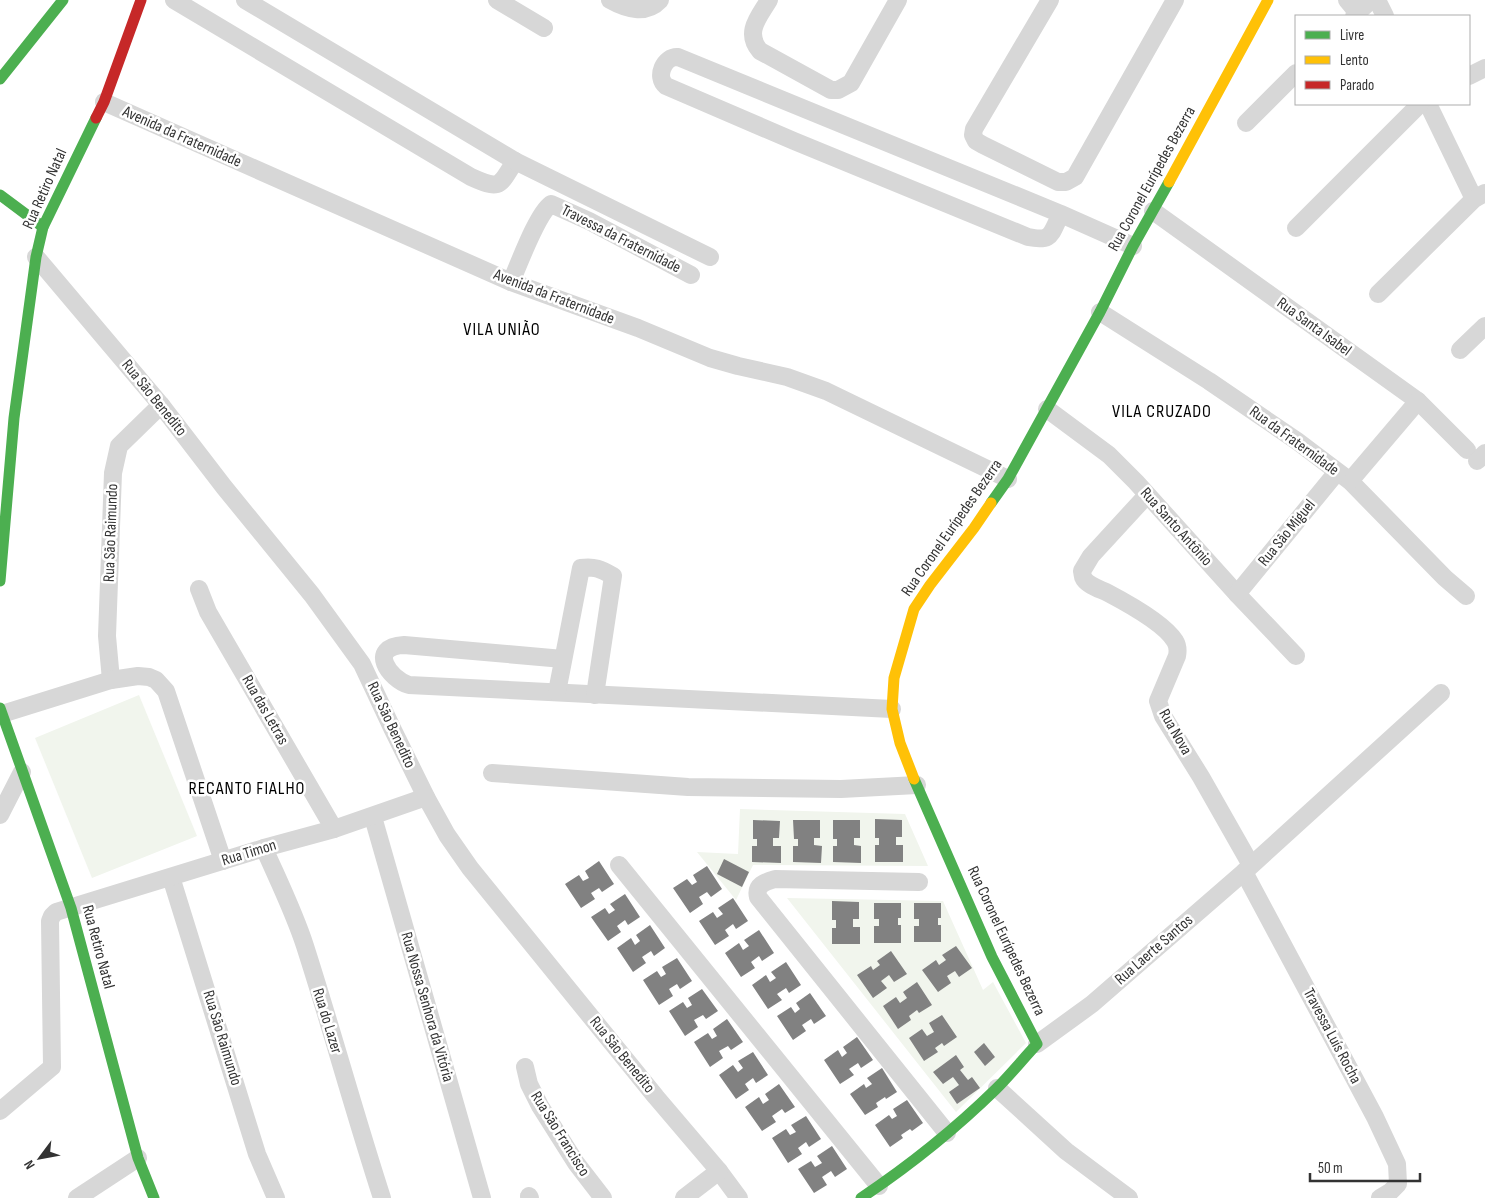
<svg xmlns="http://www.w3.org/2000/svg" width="1485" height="1198" font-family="'Sofia Sans Condensed',sans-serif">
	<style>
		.green { fill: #f1f5ed }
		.building { fill: #818181 }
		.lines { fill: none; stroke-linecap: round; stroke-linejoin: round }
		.street { stroke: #d7d7d7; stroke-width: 18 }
		.fast { stroke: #4caf50; stroke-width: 11 }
		.slow { stroke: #ffc107; stroke-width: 11 }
		.jam { stroke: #c62828; stroke-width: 11 }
		.labels { text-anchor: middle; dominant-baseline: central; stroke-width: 5; stroke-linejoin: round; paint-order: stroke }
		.street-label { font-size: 16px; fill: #333; stroke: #fff }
		.neighbourhood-label { font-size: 18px; letter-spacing: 1px; fill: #000; stroke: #fff }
	</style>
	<rect width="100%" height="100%" fill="#fff"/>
	<g class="green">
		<polygon points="139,695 197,836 92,878 35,738"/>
		<polygon points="740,809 905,814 928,866 753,865 736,900 697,852 738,854"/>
		<polygon points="787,898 943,901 983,990 993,982 1026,1043 956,1112"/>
	</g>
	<g class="building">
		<polygon points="875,819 902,820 902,837 896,837 896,845 903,845 903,862 875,862 875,845 879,845 879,838 875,838"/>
		<polygon points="753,820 780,821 779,838 773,838 773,846 781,846 781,863 752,862 752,846 757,846 757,839 753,839"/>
		<polygon points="793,820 820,820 820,838 814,838 814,845 822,846 821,863 793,862 793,846 798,846 798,839 794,839"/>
		<polygon points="833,820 860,820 860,838 854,838 854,845 861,846 861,863 833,862 833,846 837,846 837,839 833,839"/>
		<polygon points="724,859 749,872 742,887 717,874"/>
		<polygon points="599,861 614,884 602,892 599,888 591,893 595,899 581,908 565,884 579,875 583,881 589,878 585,871"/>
		<polygon points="707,866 722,889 711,897 707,892 699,897 703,904 690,913 673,888 687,879 692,885 697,882 693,875"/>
		<polygon points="625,894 640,917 628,925 625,920 617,926 621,932 608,941 591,917 605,908 609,914 615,910 610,904"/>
		<polygon points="733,898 748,921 736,929 733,924 725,930 729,936 715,945 699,921 713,912 717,918 723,914 718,908"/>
		<polygon points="832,901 859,902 859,919 853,919 853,927 860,927 860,944 832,944 832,928 836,928 836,920 832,920"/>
		<polygon points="874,903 901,903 901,918 898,918 898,925 901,925 901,943 874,943 874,926 879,926 879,919 874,919"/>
		<polygon points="914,903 941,903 941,918 938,918 938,925 941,925 941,942 914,942 914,926 919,926 919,919 914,919"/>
		<polygon points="650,925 665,948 654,956 651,951 642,957 646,963 633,972 617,948 631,938 635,945 640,941 636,935"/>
		<polygon points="759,930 774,953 762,961 759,956 751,962 755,968 741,977 725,953 739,943 743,950 749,946 744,940"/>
		<polygon points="956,946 972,968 959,977 955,971 947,976 951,983 938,992 922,970 936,960 939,965 946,960 942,955"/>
		<polygon points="891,951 907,974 894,982 889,975 881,981 887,988 873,998 857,975 871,966 873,970 880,965 877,961"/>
		<polygon points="677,958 692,981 680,989 677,984 669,989 673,996 659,1005 643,980 657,971 661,977 666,974 662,967"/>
		<polygon points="786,962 801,985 789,993 786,988 777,994 782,1000 768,1009 752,985 766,975 770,982 776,978 771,972"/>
		<polygon points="917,982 932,1005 919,1013 917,1010 909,1016 911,1020 898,1029 883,1006 896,997 900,1003 907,998 903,992"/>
		<polygon points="702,989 718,1011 706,1019 703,1015 694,1020 698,1027 685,1036 669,1011 683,1002 687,1008 692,1005 688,998"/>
		<polygon points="810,993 826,1016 814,1024 811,1019 802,1025 806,1031 793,1040 777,1016 791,1007 795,1013 800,1009 796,1003"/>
		<polygon points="942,1015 957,1037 944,1046 942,1043 935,1048 938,1052 924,1061 909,1038 922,1029 927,1036 934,1032 929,1023"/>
		<polygon points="727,1019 743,1042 731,1050 728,1046 719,1051 723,1058 710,1067 694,1042 708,1033 712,1039 717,1036 713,1029"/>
		<polygon points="857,1037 873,1060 861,1068 858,1063 849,1069 854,1075 840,1084 824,1060 838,1050 842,1057 847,1053 843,1047"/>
		<polygon points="984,1043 995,1057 985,1066 974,1052"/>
		<polygon points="753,1052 768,1075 756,1083 753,1078 745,1084 749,1090 736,1099 719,1075 733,1065 738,1072 743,1068 738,1061"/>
		<polygon points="956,1055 964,1067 960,1070 968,1080 972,1077 980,1088 957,1104 949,1092 959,1085 953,1077 943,1084 933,1072"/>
		<polygon points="882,1068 897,1092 886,1099 885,1097 876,1103 878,1107 865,1115 850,1094 864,1084 866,1088 872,1084 867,1078"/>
		<polygon points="779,1084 795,1107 785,1113 782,1109 772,1116 776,1122 762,1131 745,1107 759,1097 763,1104 769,1100 765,1094"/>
		<polygon points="907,1100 923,1123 912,1131 910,1129 901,1135 903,1138 890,1147 875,1125 889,1115 892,1119 897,1116 893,1109"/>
		<polygon points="806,1116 821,1139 809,1147 806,1142 798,1148 802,1154 788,1163 772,1138 786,1129 790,1135 796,1132 791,1125"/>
		<polygon points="832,1146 847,1169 835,1177 831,1171 822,1177 827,1185 814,1193 798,1169 811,1161 815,1167 822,1163 817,1156"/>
	</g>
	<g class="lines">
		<g class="street">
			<path d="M174,0L471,177C500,190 499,187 515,161"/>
			<polyline points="245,0 515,161 710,257"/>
			<polyline points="497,0 544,28"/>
			<path d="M610,0C626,9 646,15 660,0"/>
			<path d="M769,0C759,17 744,32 760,51L831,90H838L851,83L898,0"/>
			<polyline points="1050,0 974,129 973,135 976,141 983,145 1058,182 1066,182 1075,177 1175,0"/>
			<polyline points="1347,0 1357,12"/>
			<polyline points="1377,0 1385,16"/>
			<polyline points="1354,16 1371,0"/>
			<polyline points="1469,76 1485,68"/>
			<polyline points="104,102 511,282 638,328 710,358 738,366 787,377 826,391 1008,479"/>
			<polyline points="1428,104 1474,199"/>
			<polyline points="1246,123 1296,73"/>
			<polyline points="1153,211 1418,401 1467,450"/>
			<path d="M1061,214C1050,234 1053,242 1028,237L794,141L666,86C655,77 664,56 678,57L1061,214L1133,246"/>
			<polyline points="1296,228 1420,104"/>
			<polyline points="36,257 161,405 224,487 312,595 362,664 392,728 426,797 447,835 470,868 656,1097 719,1171 739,1198"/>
			<path d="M511,282C519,264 537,214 551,204L589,221L691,275"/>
			<polyline points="1378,294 1474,199 1485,193"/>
			<polyline points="1100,312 1209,381 1297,441 1350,481 1445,578 1466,596"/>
			<polyline points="1460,350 1485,326"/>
			<polyline points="1047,409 1109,455 1136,482 1237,594 1296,656"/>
			<polyline points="1477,461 1485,453"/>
			<polyline points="1350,481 1418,401"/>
			<path d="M1147,495L1091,556L1082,571C1083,575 1082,576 1084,579C1089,586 1100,589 1108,593C1127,603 1164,623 1175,641C1178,646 1178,651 1177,656L1158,701L1163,716L1201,777L1251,865"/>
			<polyline points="199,589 208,612 334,829"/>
			<polyline points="1237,594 1337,472"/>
			<path d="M563,659L404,645C367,647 389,679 409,685L892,709"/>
			<polyline points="111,680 107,636 113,473 119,446 161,405"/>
			<path d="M557,692L581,568C594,566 601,569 613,576L595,695"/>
			<polyline points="2,714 111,680 138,676 149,677 156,680 166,691 223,861"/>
			<polyline points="492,773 688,787 841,789 917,785"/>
			<polyline points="0,815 22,772"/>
			<polyline points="373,817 482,1198"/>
			<path d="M264,848C278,880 294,912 305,946C332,1030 355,1115 382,1198"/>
			<polyline points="619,865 879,1186"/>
			<polyline points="1244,872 1375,1117 1397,1164 1398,1184 1390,1192 1380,1198"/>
			<polyline points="171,877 257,1154 276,1198"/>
			<path d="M919,882L775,879C765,882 755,885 758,897L947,1133"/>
			<polyline points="1037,1044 1092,1004 1244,872 1441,693"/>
			<polyline points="525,1067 529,1084 540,1106 576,1163 603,1198"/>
			<polyline points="997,1088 1066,1151 1129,1198"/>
			<polyline points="0,1111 52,1067 50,921 52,916 56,912 264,848 334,829 426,797"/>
			<polyline points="529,1196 530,1198"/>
			<polyline points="77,1198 138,1158"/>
			<polyline points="684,1198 719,1171"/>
		</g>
		<g class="fast">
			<polyline points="0,79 63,0"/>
			<polyline points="0,195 43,227"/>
			<polyline points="991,503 1008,479 1100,312 1133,246 1169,182"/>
			<polyline points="0,581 14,418 36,257 43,227 96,118"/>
			<polyline points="0,708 71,908 138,1158 154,1198"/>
			<path d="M861,1198C909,1166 954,1130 996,1089C1010,1075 1023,1059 1037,1044L992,957L914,779"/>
		</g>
		<g class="slow">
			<polyline points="1169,182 1268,0"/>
			<polyline points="914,779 900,743 892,709 894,678 914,609 930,585 974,528 991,503"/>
		</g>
		<polyline class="jam" points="96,118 104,102 141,0"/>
	</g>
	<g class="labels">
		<g class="street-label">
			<text transform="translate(182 137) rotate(24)">Avenida da Fraternidade</text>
			<text transform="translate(1152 179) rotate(-61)">Rua Coronel Eurípedes Bezerra</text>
			<text transform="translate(45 189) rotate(-66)">Rua Retiro Natal</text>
			<text transform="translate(621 239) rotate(27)">Travessa da Fraternidade</text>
			<text transform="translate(554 297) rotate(21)">Avenida da Fraternidade</text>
			<text transform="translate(1314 327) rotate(36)">Rua Santa Isabel</text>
			<text transform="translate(154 398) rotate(51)">Rua São Benedito</text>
			<text transform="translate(1294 441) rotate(36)">Rua da Fraternidade</text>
			<text transform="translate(1176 527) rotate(48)">Rua Santo Antônio</text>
			<text transform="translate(952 528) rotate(-55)">Rua Coronel Eurípedes Bezerra</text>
			<text transform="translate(111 533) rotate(-88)">Rua São Raimundo</text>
			<text transform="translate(1287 533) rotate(-51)">Rua São Miguel</text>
			<text transform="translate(265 710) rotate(60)">Rua das Letras</text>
			<text transform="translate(391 725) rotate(65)">Rua São Benedito</text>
			<text transform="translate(1175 732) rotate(60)">Rua Nova</text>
			<text transform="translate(249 853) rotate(-17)">Rua Timon</text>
			<text transform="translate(1006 941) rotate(65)">Rua Coronel Eurípedes Bezerra</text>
			<text transform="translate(98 947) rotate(75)">Rua Retiro Natal</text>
			<text transform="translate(1154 950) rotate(-41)">Rua Laerte Santos</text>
			<text transform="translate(427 1007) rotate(74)">Rua Nossa Senhora da Vitória</text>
			<text transform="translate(327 1021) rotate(73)">Rua do Lazer</text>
			<text transform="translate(1332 1036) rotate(62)">Travessa Luís Rocha</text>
			<text transform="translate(222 1038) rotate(73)">Rua São Raimundo</text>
			<text transform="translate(622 1055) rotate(51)">Rua São Benedito</text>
			<text transform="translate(560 1134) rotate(58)">Rua São Francisco</text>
		</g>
		<g class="neighbourhood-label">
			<text x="502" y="329">VILA UNIÃO</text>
			<text x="1162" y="411">VILA CRUZADO</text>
			<text x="247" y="788">RECANTO FIALHO</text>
		</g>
	</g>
	<rect x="1295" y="15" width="175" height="90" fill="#ffffff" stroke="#adadad"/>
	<rect x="1305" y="31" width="25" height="8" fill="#4caf50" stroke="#adadad"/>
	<text x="1340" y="40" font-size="15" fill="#333333">Livre</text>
	<rect x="1305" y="56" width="25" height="8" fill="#ffc107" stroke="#adadad"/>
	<text x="1340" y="65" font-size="15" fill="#333333">Lento</text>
	<rect x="1305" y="81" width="25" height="8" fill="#c62828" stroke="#adadad"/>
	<text x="1340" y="90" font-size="15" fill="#333333">Parado</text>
	<g transform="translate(40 1158) rotate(238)" stroke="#ffffff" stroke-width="4" paint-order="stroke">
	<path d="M0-4L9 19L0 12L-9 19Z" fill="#333333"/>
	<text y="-8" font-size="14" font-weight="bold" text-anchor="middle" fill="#333333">N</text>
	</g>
	<path d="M1310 1173v8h110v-8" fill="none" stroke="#333333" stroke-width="2.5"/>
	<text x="1318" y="1173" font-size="15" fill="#333333" stroke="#ffffff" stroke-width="4" paint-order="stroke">50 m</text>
</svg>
